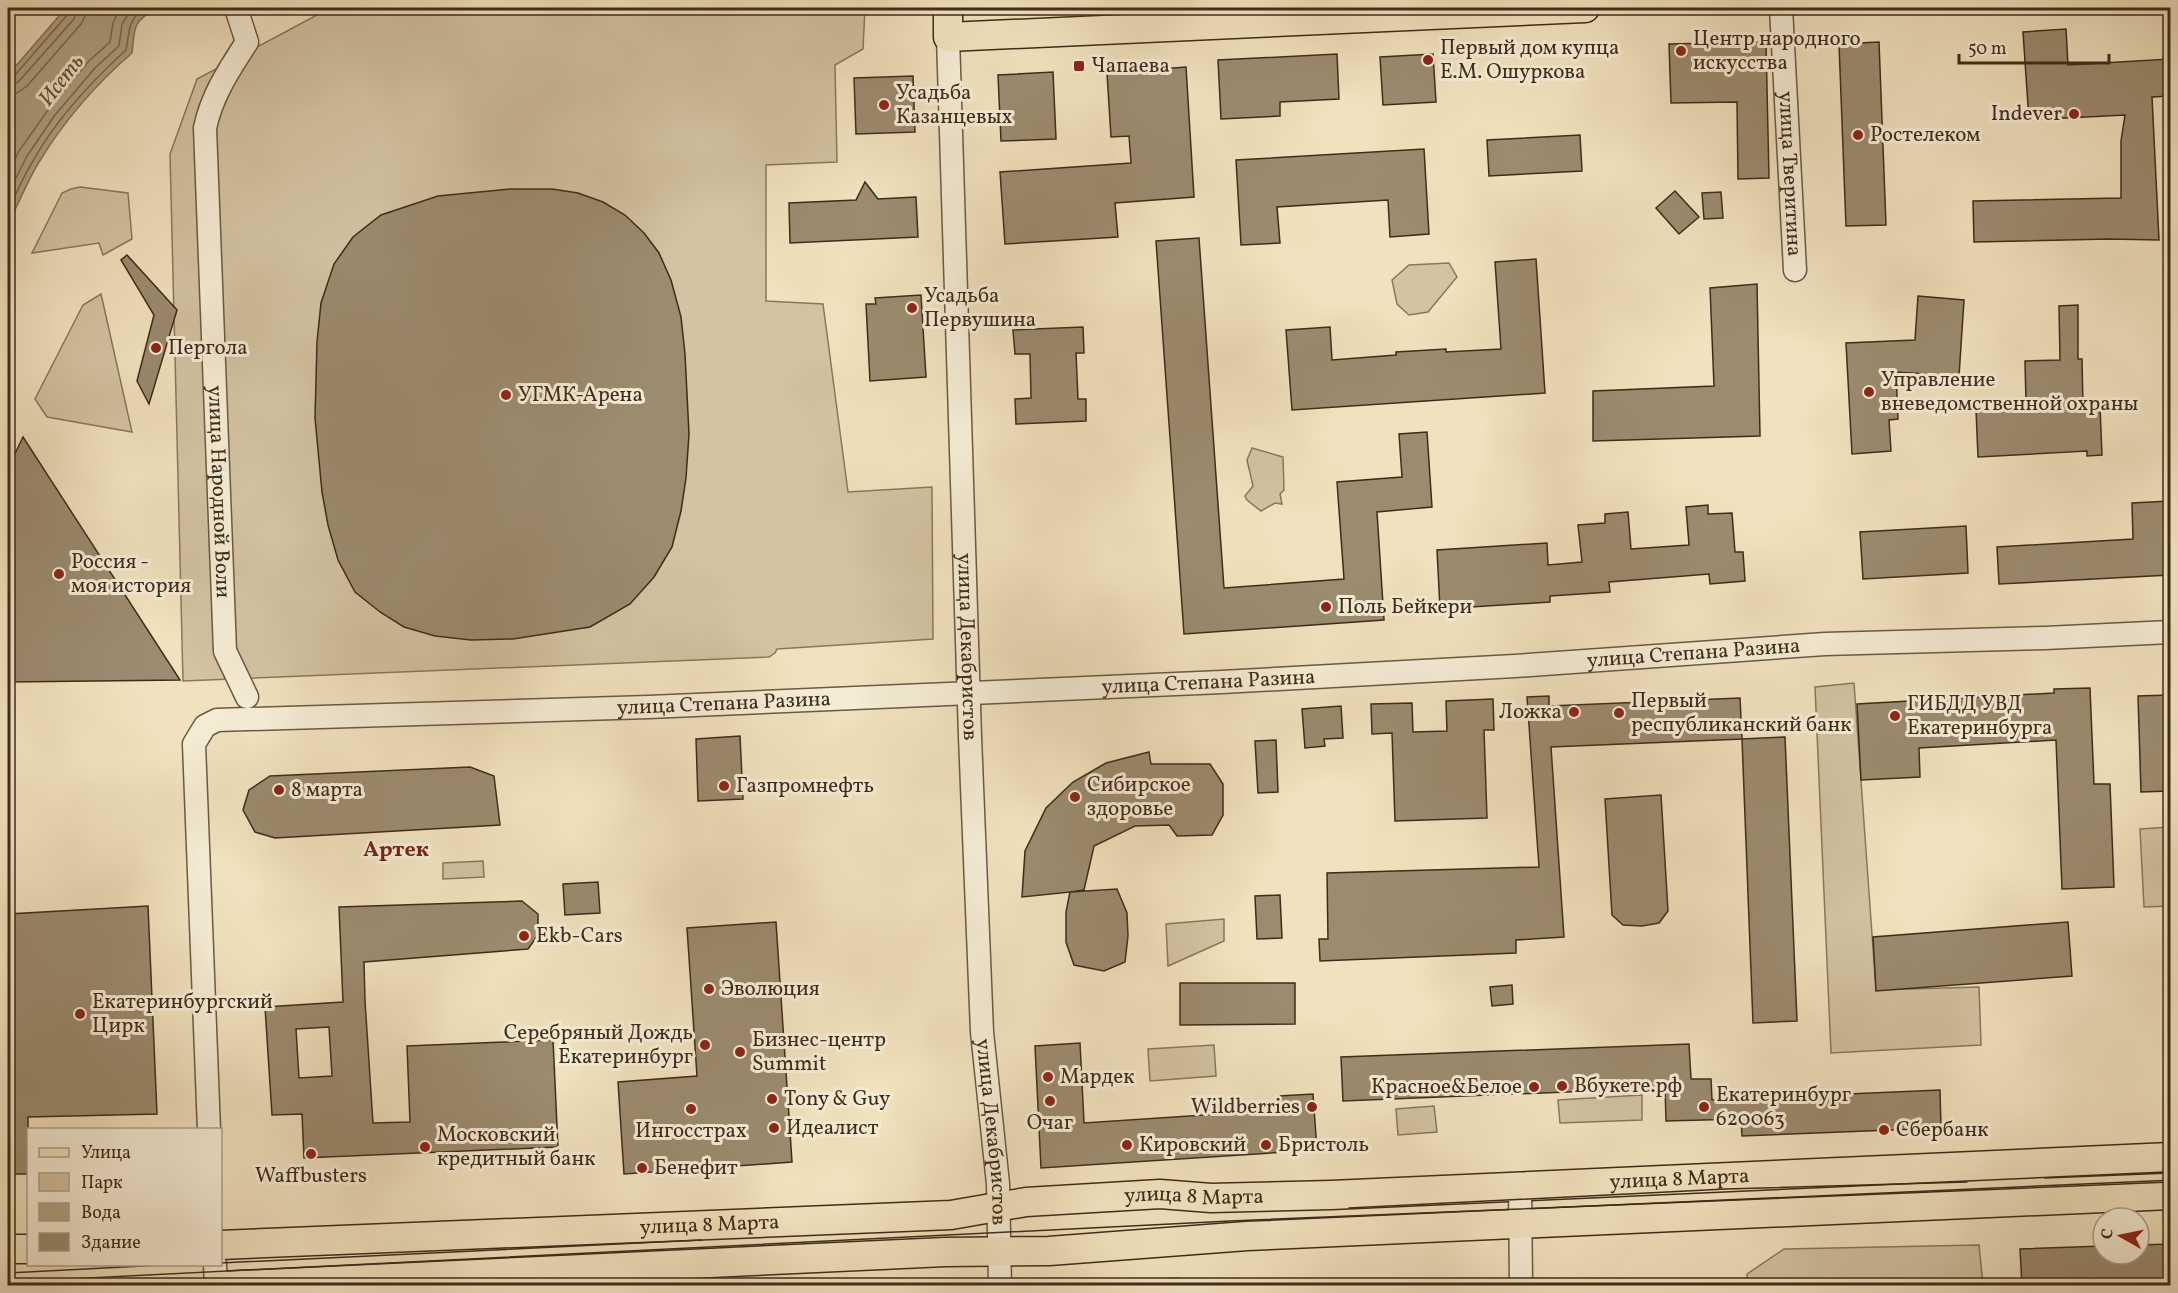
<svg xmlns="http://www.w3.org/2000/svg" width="2178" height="1293" font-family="Vollkorn,serif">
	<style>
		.green { fill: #d2c3a2; stroke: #88785e; stroke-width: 1.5 }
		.water { fill: #b3a486; stroke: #84745a; stroke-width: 1.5 }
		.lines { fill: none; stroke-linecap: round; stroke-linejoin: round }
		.shore { stroke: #786850; stroke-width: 1.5 }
		.building { fill: #9b8b6f; stroke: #3e2c19; stroke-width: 1.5; fill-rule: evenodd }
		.minor-casing { stroke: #6a5a42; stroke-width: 25 }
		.major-casing { stroke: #3e2c19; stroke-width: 31 }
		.minor { stroke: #f5ecd5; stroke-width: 22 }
		.major { stroke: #f0e2be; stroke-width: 28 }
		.tram { stroke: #3e2c19; stroke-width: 1.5 }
		.poi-dot { fill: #8f2418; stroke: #f5ecd5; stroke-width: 2 }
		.labels { text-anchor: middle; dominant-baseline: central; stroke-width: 6; stroke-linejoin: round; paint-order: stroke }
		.poi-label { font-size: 21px; fill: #3e2c19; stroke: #f5ecd5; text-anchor: start }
		.street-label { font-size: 21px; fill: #3e2c19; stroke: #f5ecd5 }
		.water-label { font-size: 22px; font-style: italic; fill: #61503a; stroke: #f5ecd5 }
		.neighbourhood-label { font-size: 22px; font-weight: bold; fill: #7a1f14; stroke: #f5ecd5 }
	</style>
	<rect width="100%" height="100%" fill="#f0e2be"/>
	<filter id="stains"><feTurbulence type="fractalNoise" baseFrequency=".00333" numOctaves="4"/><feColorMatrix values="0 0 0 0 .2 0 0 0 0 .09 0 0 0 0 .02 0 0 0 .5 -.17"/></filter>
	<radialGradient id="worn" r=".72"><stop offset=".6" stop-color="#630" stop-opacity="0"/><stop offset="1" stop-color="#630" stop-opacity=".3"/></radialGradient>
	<g class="green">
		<polygon points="330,8 865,8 863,49 835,65 837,162 766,165 766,301 823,304 848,492 932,487 933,639 777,649 775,653 769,657 183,681 170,154 197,79"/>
		<polygon points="80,187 128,193 132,239 103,255 99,243 32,253 62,193 71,189"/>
		<polygon points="1449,263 1457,277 1428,312 1409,315 1397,304 1392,280 1409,265"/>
		<polygon points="101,294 132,432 47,417 35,399 83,305"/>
		<polygon points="1252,448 1283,457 1284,490 1280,494 1282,504 1275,503 1261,511 1247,500 1245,496 1253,486 1247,460"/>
		<polygon points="1854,683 1876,990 1979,987 1981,1045 1831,1053 1815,687"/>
		<polygon points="2170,827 2170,906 2144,907 2140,829"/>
		<polygon points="483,861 484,877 443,879 443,863"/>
		<polygon points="1224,919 1224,941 1168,966 1166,924"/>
		<polygon points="1214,1045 1216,1076 1150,1081 1148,1049"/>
		<polygon points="1642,1095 1642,1120 1560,1123 1558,1100"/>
		<polygon points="1434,1106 1437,1132 1398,1135 1396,1109"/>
		<polygon points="1979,1245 1983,1285 1748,1285 1747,1274 1784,1249"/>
		<polygon points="1180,1278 1180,1285 1086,1285 1090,1281"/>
	</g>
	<path class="water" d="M66,8H156C132,23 135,26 132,53C96,84 64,121 39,162C27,182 18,204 8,225V75Z"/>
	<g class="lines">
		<g class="shore">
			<polyline points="8,78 15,75 68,14 70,8"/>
			<polyline points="8,85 14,85 20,80 74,19 77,8"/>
			<polyline points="8,94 17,93 27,86 81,24 85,16 86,8"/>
			<polyline points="8,174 19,151 48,110 88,62 110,42 113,23 120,8"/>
			<polyline points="8,194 27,156 55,115 95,68 119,46 122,24 132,8"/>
			<path d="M8,211C16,194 23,177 33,161C56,119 91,82 126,50C130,31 127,20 145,8"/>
		</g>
	</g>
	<g class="building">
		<polygon points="2066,29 2068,65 2170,59 2170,96 2152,97 2159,240 2109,239 1974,242 1973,201 2121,198 2121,141 2125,115 2029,120 2023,32"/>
		<polygon points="1766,42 1769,178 1738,179 1737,102 1671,103 1669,44"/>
		<polygon points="1879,42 1886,225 1846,226 1839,44"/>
		<polygon points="1337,54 1339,99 1280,102 1280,116 1221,119 1218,60"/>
		<polygon points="1433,54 1436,102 1383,105 1380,57"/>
		<polygon points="1186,67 1194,197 1115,203 1118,237 1005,244 1000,172 1131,163 1129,136 1111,137 1107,73"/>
		<polygon points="1053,72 1056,139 1001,141 998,75"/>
		<polygon points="913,76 915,132 856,134 854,78"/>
		<polygon points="1580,135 1582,171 1489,176 1487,140"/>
		<polygon points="1424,149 1429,234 1390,237 1388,200 1277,207 1280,243 1241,245 1236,160"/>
		<polygon points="865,182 878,199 916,197 918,237 790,243 789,203 856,200"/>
		<polygon points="511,189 552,189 578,193 603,202 625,215 644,233 659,253 671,280 681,317 685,354 689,434 686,478 681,511 672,547 654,577 630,604 590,627 513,639 471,640 435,636 404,627 380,612 355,592 338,560 328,525 322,492 315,418 317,342 321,303 334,264 353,237 381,215 438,196"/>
		<polygon points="1675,191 1699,217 1679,234 1656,208"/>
		<polygon points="1721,192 1723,218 1704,219 1702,193"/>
		<polygon points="1199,238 1224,588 1344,579 1337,482 1402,477 1399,434 1427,432 1432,507 1377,512 1384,620 1184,634 1156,241"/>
		<polygon points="127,255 177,310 149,404 137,381 154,315 121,260"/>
		<polygon points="1536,259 1545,393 1292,410 1286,330 1330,327 1332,360 1396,355 1396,352 1446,349 1446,352 1501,349 1495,262"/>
		<polygon points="1757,284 1760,436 1593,441 1593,391 1714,386 1710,288"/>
		<polygon points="921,295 926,377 870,381 866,304 876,304 875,298"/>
		<polygon points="1918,296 1964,300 1959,376 1896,372 1898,419 1889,420 1891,451 1852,454 1846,343 1915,340"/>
		<polygon points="2078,305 2078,359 2082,359 2083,407 2100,407 2102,455 2087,456 2087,451 1978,457 1976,410 2006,408 2006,404 2026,403 2025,361 2060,360 2059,306"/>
		<polygon points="1083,327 1084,353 1076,353 1078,399 1086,399 1086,421 1016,424 1015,399 1031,398 1030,354 1015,354 1013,330"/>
		<polygon points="23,437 180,680 8,682 8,468"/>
		<polygon points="2170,501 2170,575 1999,584 1997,547 2133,539 2132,503"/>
		<polygon points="1708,505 1708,514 1732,513 1735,552 1743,552 1745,581 1710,584 1709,574 1609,582 1610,592 1550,596 1550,602 1440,609 1437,550 1547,543 1548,565 1582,562 1578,525 1605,523 1605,514 1628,512 1631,549 1689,545 1686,507"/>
		<polygon points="1966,526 1968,573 1863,579 1860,532"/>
		<polygon points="2090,688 2094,784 2110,784 2114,887 2062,889 2056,740 1919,748 1920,777 1861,780 1857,704 2054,693 2054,689"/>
		<polygon points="2170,695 2170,791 2141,792 2138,696"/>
		<polygon points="1549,696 1549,706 1740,698 1742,739 1551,747 1564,937 1516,940 1516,953 1320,961 1319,939 1328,939 1327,873 1539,867 1527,697"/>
		<polygon points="1493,699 1494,730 1484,730 1487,818 1395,821 1392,733 1372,734 1371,704 1412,703 1413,732 1447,731 1446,701"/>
		<polygon points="1341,706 1343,738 1324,739 1325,746 1305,748 1302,709"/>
		<polygon points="740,736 743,799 698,801 696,739"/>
		<polygon points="1785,737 1797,1021 1753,1023 1742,739"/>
		<polygon points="1276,740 1278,792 1258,793 1255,741"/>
		<polygon points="1149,752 1151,764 1210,764 1223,784 1223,815 1212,835 1177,836 1169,825 1135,826 1094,846 1084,890 1070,892 1117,889 1127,913 1128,936 1125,962 1104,971 1074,965 1066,942 1066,912 1070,892 1022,897 1025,851 1046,808 1073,782 1106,763"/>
		<polygon points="470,767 494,776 500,825 275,838 255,832 243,810 249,790 270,776"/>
		<polygon points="1661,795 1668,911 1659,923 1642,926 1623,925 1612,915 1605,799"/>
		<polygon points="598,882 600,913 565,915 563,884"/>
		<polygon points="1280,895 1282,938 1257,939 1255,896"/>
		<path d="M522,901L538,914V935L528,949L364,962L365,1001L373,1123L410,1122L407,1046L553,1040L558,1147L304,1158L302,1114L272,1115L265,1007L343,1002L339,907ZM329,1027L332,1076L299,1078L296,1029Z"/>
		<polygon points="148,906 157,1114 28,1117 28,1174 8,1174 8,914"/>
		<polygon points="776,922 792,1162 624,1174 618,1082 697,1076 687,928"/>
		<polygon points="2068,922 2072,976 1876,991 1873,937"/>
		<polygon points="1180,983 1295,983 1295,1024 1180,1025"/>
		<polygon points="1512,985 1513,1004 1492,1006 1490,987"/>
		<polygon points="1080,1043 1084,1123 1280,1110 1279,1096 1313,1094 1317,1150 1041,1168 1035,1046"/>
		<polygon points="1689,1044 1691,1079 1711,1079 1712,1100 1940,1090 1941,1128 1742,1136 1741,1119 1666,1121 1665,1088 1343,1101 1341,1057"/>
		<polygon points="2170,1244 2170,1286 2022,1286 2020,1249 2103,1246 2103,1254 2139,1254 2139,1245"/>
	</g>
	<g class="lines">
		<defs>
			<g id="minor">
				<path id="s1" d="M236,8L247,42C229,70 212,95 205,128L225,651L247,697"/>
				<path id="s2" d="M1781,8L1795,270"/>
				<path id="s3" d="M948,37L970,737L982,1032L998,1184L1000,1286"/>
				<path id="s4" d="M209,1130L194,744L205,726L217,720L649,707L1222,682L1515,666L1825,644L2045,638L2170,632"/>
				<polyline points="1520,1185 1521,1286"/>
				<polyline points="215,1264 216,1286"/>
			</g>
			<g id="major">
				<polyline points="948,8 948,37 1585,8"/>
				<path id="s5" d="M220,1245L951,1215L1026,1202L1160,1194L1211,1198L1331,1195L2170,1157"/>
				<polyline points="8,1249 28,1249"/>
				<polyline points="221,1286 945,1252 1049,1251 1247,1236 2170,1195"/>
			</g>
		</defs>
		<use href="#minor" class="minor-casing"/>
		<use href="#major" class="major-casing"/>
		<use href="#minor" class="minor"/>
		<use href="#major" class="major"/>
		<g class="tram">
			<polyline points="2045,1178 2170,1173"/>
			<polyline points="1349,1208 1726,1189 1967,1182"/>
			<polyline points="220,1263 702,1240"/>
			<polyline points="8,1273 182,1264"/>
			<polyline points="8,1282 1230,1221 2170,1182"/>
		</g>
	</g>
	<g class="poi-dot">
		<circle cx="1681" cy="51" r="6"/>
		<circle cx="1428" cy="60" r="6"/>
		<rect x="1073" y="60" width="12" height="12" rx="3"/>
		<circle cx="884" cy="105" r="6"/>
		<circle cx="2074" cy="114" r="6"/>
		<circle cx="1858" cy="135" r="6"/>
		<circle cx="912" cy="308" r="6"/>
		<circle cx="156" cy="348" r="6"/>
		<circle cx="1869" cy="392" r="6"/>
		<circle cx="506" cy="395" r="6"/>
		<circle cx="59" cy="574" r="6"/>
		<circle cx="1326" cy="607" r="6"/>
		<circle cx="1574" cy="712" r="6"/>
		<circle cx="1619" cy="713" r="6"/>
		<circle cx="1895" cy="716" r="6"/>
		<circle cx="724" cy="786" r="6"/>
		<circle cx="279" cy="790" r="6"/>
		<circle cx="1075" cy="797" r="6"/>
		<circle cx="524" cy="936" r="6"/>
		<circle cx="709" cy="989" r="6"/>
		<circle cx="80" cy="1014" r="6"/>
		<circle cx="705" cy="1045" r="6"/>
		<circle cx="740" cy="1052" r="6"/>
		<circle cx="1048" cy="1077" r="6"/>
		<circle cx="1562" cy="1086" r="6"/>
		<circle cx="1534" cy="1087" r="6"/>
		<circle cx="772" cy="1099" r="6"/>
		<circle cx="1050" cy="1101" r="6"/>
		<circle cx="1312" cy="1107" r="6"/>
		<circle cx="1704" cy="1107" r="6"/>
		<circle cx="691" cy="1109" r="6"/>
		<circle cx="774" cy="1128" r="6"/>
		<circle cx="1884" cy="1130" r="6"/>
		<circle cx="1127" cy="1145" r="6"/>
		<circle cx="1266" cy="1145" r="6"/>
		<circle cx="425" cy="1147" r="6"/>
		<circle cx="311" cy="1154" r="6"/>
		<circle cx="642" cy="1168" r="6"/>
	</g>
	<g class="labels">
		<g class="poi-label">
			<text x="1693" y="39">Центр народного<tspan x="1693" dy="24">искусства</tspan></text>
			<text x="1440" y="48">Первый дом купца<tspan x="1440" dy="24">Е.М. Ошуркова</tspan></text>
			<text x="1091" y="66">Чапаева</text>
			<text x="896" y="93">Усадьба<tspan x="896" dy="24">Казанцевых</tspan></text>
			<text x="2062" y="114" text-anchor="end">Indever</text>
			<text x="1870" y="135">Ростелеком</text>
			<text x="924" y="296">Усадьба<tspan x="924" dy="24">Первушина</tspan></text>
			<text x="168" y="348">Пергола</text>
			<text x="1881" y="380">Управление<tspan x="1881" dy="24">вневедомственной охраны</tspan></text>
			<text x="518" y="395">УГМК-Арена</text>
			<text x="71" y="562">Россия -<tspan x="71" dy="24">моя история</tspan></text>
			<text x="1338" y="607">Поль Бейкери</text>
			<text x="1631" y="701">Первый<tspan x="1631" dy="24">республиканский банк</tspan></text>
			<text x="1907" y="704">ГИБДД УВД<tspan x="1907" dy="24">Екатеринбурга</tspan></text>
			<text x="1562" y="712" text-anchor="end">Ложка</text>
			<text x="1087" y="785">Сибирское<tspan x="1087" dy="24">здоровье</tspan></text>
			<text x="736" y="786">Газпромнефть</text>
			<text x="291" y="790">8 марта</text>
			<text x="536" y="936">Ekb-Cars</text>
			<text x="721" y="989">Эволюция</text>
			<text x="92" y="1002">Екатеринбургский<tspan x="92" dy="24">Цирк</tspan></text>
			<text x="693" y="1033" text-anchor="end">Серебряный Дождь<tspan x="693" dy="24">Екатеринбург</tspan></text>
			<text x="752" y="1040">Бизнес-центр<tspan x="752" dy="24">Summit</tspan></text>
			<text x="1060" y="1077">Мардек</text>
			<text x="1574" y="1086">Вбукете.рф</text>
			<text x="1522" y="1087" text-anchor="end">Красное&amp;Белое</text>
			<text x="1716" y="1095">Екатеринбург<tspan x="1716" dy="24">620063</tspan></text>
			<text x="784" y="1099">Tony &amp; Guy</text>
			<text x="1300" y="1107" text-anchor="end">Wildberries</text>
			<text x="1050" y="1123" text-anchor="middle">Очаг</text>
			<text x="786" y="1128">Идеалист</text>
			<text x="1896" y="1130">Сбербанк</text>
			<text x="691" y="1131" text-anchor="middle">Ингосстрах</text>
			<text x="437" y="1135">Московский<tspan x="437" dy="24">кредитный банк</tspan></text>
			<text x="1139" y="1145">Кировский</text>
			<text x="1278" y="1145">Бристоль</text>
			<text x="654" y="1168">Бенефит</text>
			<text x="311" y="1176" text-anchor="middle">Waffbusters</text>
		</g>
		<g class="street-label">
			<text stroke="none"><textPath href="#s2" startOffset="166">улица Тверитина</textPath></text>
			<text stroke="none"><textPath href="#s1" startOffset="496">улица Народной Воли</textPath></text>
			<text stroke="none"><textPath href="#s3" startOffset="610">улица Декабристов</textPath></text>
			<text stroke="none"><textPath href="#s4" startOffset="1899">улица Степана Разина</textPath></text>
			<text stroke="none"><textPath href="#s4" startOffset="1413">улица Степана Разина</textPath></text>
			<text stroke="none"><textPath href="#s4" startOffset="928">улица Степана Разина</textPath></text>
			<text stroke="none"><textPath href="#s3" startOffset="1096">улица Декабристов</textPath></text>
			<text stroke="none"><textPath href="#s5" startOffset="1462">улица 8 Марта</textPath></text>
			<text stroke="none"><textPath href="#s5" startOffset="976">улица 8 Марта</textPath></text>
			<text stroke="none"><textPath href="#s5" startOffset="490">улица 8 Марта</textPath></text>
		</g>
		<g class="water-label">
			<text transform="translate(62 81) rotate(-52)">Исеть</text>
		</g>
		<g class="neighbourhood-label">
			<text x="396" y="850">Артек</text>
		</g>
	</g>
	<rect width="2178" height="1293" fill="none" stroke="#f0e2be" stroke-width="30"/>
	<rect x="9" y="9" width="2160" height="1275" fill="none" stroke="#3e2c19" stroke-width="3"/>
	<rect x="15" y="15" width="2148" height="1263" fill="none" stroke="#3e2c19" stroke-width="1.5"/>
	<rect x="27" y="1128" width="195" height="138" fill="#f5ecd5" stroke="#ac9f8a" stroke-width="1.5"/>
	<rect x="39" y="1148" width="30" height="9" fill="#f0e2be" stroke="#ac9f8a" stroke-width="1.5"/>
	<text x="81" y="1158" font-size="18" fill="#3e2c19">Улица</text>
	<rect x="39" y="1173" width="30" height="18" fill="#d2c3a2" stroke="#ac9f8a" stroke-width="1.5"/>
	<text x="81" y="1188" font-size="18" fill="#3e2c19">Парк</text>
	<rect x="39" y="1203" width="30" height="18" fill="#b3a486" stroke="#ac9f8a" stroke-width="1.5"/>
	<text x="81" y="1218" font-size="18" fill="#3e2c19">Вода</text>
	<rect x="39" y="1233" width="30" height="18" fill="#9b8b6f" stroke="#ac9f8a" stroke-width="1.5"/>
	<text x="81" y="1248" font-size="18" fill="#3e2c19">Здание</text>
	<g transform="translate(2121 1236) rotate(279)"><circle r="28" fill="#f5ecd5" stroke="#ac9f8a" stroke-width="1.5"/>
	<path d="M0-4.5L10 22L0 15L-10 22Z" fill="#8f2418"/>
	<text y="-9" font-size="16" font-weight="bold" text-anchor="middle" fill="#3e2c19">С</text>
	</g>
	<path d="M1959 54v9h150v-9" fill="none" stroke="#3e2c19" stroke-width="3"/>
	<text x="1968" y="54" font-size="18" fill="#3e2c19" stroke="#f5ecd5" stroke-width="4.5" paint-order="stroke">50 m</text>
	<rect width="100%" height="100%" filter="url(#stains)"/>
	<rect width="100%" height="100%" fill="url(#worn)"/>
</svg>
